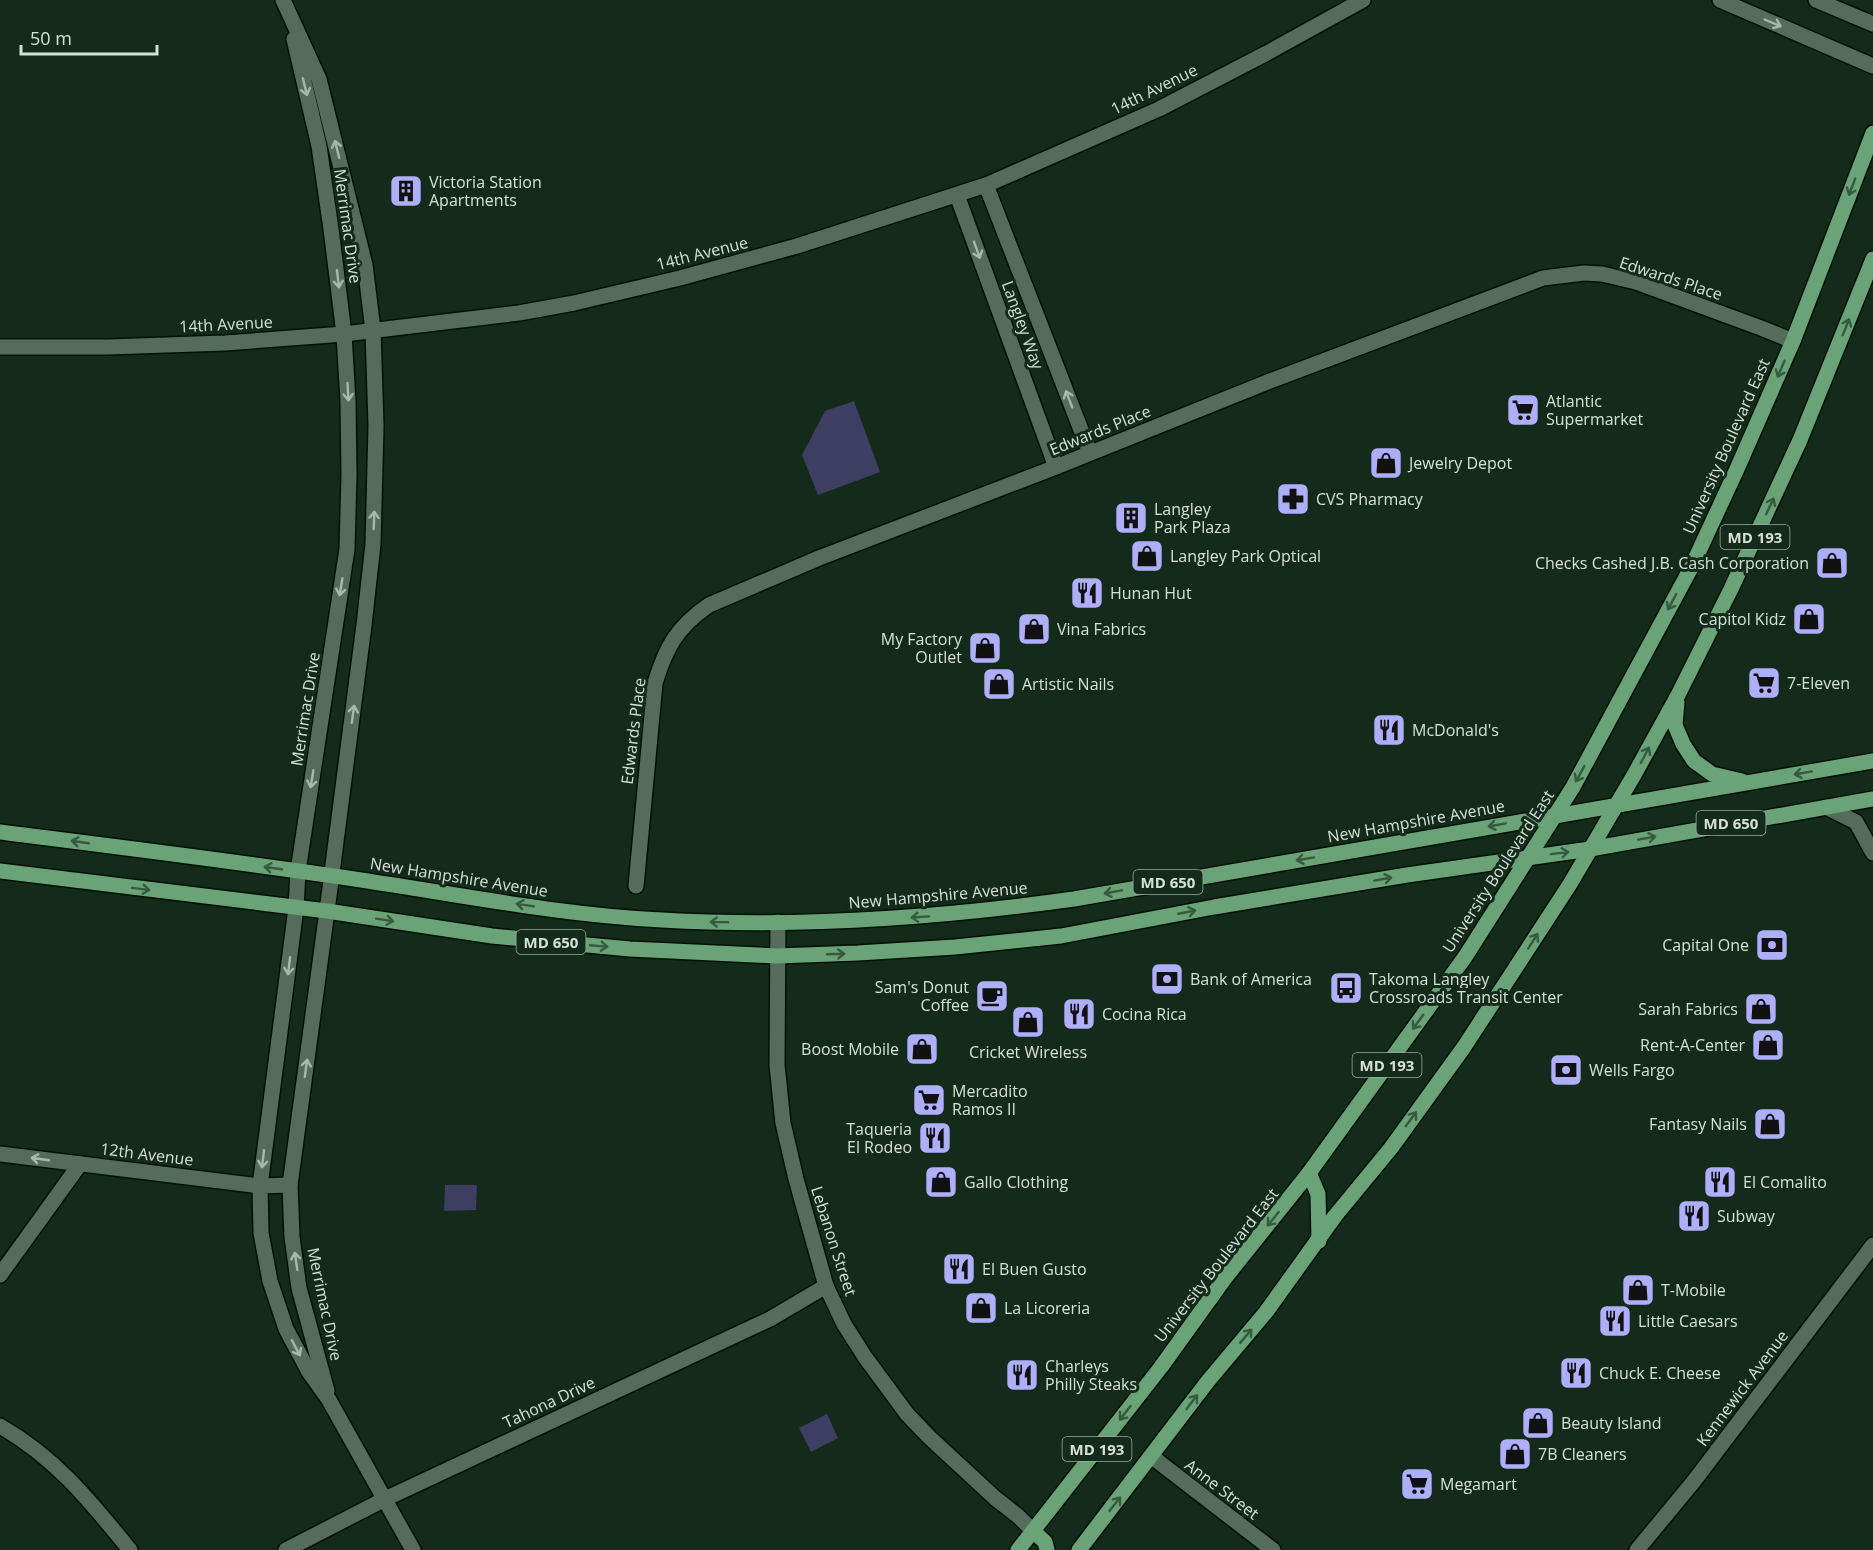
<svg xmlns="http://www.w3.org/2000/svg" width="1873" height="1550" font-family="'Open Sans',sans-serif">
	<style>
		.green { fill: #3e3d62 }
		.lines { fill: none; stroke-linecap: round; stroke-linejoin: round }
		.street-casing { stroke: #011205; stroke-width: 18 }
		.secondary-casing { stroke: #011205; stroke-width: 18 }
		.primary-casing { stroke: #011205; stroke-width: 18 }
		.street { stroke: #556c5a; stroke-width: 15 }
		.secondary { stroke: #556c5a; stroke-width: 15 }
		.primary { stroke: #69a377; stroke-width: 15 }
		.oneway { stroke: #a8b8ab }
		.oneway2 { stroke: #365a3f }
		.labels { text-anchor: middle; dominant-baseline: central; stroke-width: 6; stroke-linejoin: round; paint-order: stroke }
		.shield { fill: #142a1a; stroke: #9aaa9e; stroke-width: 1.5 }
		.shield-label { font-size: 15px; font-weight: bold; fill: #d4e1d6 }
		.street-label { font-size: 16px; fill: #d4e1d6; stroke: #142a1a }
		.poi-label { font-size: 16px; fill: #d4e1d6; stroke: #142a1a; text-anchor: start }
	</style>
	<rect width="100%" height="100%" fill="#142a1a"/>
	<g class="green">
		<polygon points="854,401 880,472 818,495 802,455 825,411"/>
		<polygon points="445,1185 477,1185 476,1210 444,1211"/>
		<polygon points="827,1414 838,1438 811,1452 799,1428"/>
	</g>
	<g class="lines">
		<defs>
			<g id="street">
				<polyline points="1720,0 1873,66"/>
				<polyline points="1816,0 1873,24"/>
				<polyline points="986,185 1090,453"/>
				<polyline points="957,195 1056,467"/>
				<polyline points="1826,807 1856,822 1873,853"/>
				<path d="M636,886L655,683C666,647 677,627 709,605L819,558L1056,467L1270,381L1543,278L1584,273L1602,274L1636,282L1761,328L1793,341"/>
				<polyline points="296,908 260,1186 261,1233 270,1281 286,1329 309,1372 329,1400 413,1550"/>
				<polyline points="778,922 777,1065 783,1123 796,1179 826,1286 844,1324 865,1357 907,1414 929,1437 995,1498 1018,1516 1033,1531"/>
				<polyline points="0,1154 260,1186 290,1185"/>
				<polyline points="0,1275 80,1164"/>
				<polyline points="327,1391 299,1288 292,1237 290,1185 327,911"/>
				<path d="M0,1426C56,1458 90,1501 130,1550"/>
				<polyline points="1151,1456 1273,1550"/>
				<polyline points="286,1550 385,1499 770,1319 826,1286"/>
				<polyline points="1637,1550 1694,1481 1873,1245"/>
			</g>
			<g id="secondary">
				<polyline points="283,0 319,79 365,265 373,330 376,426 373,544 364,625 327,911"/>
				<polyline points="294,39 319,146 331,229 344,334 348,402 349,475 347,549 298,871 296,908"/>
				<polyline points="0,347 108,347 225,343 344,334 519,313 574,303 680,278 797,246 986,185 1159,109 1267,53 1363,0"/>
			</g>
			<g id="primary">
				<polyline points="1677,702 1675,725 1683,744 1694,761 1712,774 1742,781"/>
				<path d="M0,832C120,847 241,862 361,880C461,895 561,915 662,920C800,928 937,918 1074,899L1873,761"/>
				<polyline points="0,871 327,911 492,936 630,949 777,956 858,953 955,947 1061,936 1214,907 1407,875 1590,849 1873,799"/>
				<polyline points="1309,1173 1318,1194 1319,1241"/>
				<polyline points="1033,1531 1045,1542 1047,1550"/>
				<polyline points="1018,1550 1161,1367 1225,1278 1309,1173 1465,957 1573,787 1692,566 1737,469 1793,341 1873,133"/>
				<polyline points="1079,1550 1208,1381 1266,1312 1335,1216 1391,1148 1464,1047 1570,884 1634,775 1678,695 1731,589 1800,440 1873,259"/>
			</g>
		</defs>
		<use href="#street" class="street-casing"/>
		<use href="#secondary" class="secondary-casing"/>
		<use href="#primary" class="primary-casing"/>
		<use href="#street" class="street"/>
		<use href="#secondary" class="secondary"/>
		<use href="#primary" class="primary"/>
	</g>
	<defs><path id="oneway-shaft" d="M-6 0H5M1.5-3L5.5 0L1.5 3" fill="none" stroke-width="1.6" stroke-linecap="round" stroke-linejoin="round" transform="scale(1.5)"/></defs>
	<g class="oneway">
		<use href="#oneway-shaft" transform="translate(1773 23) rotate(23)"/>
		<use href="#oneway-shaft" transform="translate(305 87) rotate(76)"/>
		<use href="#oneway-shaft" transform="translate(337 149) rotate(-104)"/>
		<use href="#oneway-shaft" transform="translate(977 250) rotate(70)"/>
		<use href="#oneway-shaft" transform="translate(338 279) rotate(83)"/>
		<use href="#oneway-shaft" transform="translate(348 392) rotate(87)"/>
		<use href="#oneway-shaft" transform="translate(1069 399) rotate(-111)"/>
		<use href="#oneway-shaft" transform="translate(374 520) rotate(-88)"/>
		<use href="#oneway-shaft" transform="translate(341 587) rotate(99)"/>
		<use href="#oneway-shaft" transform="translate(353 714) rotate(-82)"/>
		<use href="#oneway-shaft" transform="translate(312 779) rotate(99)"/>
		<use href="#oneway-shaft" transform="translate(289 966) rotate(97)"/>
		<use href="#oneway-shaft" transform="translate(306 1068) rotate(-82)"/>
		<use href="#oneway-shaft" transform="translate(40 1159) rotate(-172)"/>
		<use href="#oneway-shaft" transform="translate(263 1159) rotate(97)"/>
		<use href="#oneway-shaft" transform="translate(296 1261) rotate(-98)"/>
		<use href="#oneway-shaft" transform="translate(296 1348) rotate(62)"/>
	</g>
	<g class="oneway2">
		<use href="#oneway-shaft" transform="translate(1852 187) rotate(111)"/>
		<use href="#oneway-shaft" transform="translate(1846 327) rotate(-68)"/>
		<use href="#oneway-shaft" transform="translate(1781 369) rotate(113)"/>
		<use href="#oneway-shaft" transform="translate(1770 506) rotate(-65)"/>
		<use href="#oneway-shaft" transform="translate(1672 602) rotate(118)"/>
		<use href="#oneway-shaft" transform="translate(1645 755) rotate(-62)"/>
		<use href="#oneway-shaft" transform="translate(1803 773) rotate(170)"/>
		<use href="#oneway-shaft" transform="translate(1580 774) rotate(119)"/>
		<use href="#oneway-shaft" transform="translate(1497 825) rotate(170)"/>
		<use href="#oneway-shaft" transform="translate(1647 838) rotate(-10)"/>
		<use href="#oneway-shaft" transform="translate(80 842) rotate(-172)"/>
		<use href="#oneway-shaft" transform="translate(1560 853) rotate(-7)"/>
		<use href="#oneway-shaft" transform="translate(1305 859) rotate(170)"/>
		<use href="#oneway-shaft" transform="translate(273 868) rotate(-172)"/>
		<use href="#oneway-shaft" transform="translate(1383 879) rotate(-10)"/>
		<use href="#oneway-shaft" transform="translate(141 889) rotate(7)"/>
		<use href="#oneway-shaft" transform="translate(1113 892) rotate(170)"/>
		<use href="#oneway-shaft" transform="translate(525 905) rotate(-171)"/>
		<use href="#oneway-shaft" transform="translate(1187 912) rotate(-11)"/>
		<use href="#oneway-shaft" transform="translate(920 917) rotate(176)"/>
		<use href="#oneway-shaft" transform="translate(385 920) rotate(9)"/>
		<use href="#oneway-shaft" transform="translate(719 922) rotate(-179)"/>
		<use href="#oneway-shaft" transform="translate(1533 941) rotate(-57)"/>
		<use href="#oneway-shaft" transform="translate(599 946) rotate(5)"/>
		<use href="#oneway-shaft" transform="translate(836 954) rotate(-2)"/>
		<use href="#oneway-shaft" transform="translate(1418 1022) rotate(126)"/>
		<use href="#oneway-shaft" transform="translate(1411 1119) rotate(-54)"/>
		<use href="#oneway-shaft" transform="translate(1273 1219) rotate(129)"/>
		<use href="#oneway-shaft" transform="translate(1246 1336) rotate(-50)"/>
		<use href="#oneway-shaft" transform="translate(1192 1402) rotate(-52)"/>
		<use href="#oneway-shaft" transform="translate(1125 1413) rotate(128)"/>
		<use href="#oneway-shaft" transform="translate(1115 1504) rotate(-52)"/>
	</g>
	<defs>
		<symbol id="building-square" viewBox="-11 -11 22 22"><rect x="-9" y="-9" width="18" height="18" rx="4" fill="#afaefa" stroke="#142a1a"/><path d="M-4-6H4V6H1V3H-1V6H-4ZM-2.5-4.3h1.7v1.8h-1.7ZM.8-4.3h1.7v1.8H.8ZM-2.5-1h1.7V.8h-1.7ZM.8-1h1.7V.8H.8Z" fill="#111"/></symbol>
		<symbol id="supermarket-square" viewBox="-11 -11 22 22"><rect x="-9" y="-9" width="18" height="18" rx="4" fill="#afaefa" stroke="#142a1a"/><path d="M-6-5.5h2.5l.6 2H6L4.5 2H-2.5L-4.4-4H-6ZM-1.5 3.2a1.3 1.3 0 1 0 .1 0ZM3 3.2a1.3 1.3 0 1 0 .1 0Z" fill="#111"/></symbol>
		<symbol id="shop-square" viewBox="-11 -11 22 22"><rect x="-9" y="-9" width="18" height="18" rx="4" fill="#afaefa" stroke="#142a1a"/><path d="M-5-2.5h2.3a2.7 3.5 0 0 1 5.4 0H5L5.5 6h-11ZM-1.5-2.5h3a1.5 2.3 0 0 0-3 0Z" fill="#111"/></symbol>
		<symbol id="pharmacy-square" viewBox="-11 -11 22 22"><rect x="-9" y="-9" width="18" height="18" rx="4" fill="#afaefa" stroke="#142a1a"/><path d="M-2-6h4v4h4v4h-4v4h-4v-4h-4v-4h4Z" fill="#111"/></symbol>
		<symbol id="restaurant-square" viewBox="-11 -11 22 22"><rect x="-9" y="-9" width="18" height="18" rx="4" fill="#afaefa" stroke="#142a1a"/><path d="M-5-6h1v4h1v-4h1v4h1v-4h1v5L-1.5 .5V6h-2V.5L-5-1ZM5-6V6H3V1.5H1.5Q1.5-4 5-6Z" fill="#111"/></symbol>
		<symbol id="bank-square" viewBox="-11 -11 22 22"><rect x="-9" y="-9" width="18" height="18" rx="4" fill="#afaefa" stroke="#142a1a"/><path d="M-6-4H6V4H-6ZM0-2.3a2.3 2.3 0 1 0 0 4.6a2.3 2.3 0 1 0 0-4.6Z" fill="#111"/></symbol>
		<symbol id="bus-square" viewBox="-11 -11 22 22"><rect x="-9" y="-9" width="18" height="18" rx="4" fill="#afaefa" stroke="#142a1a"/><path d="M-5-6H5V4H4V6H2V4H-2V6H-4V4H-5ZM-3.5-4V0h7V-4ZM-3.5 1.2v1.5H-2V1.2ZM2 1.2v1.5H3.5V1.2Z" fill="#111"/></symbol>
		<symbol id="cafe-square" viewBox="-11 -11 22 22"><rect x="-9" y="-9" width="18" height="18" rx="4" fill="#afaefa" stroke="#142a1a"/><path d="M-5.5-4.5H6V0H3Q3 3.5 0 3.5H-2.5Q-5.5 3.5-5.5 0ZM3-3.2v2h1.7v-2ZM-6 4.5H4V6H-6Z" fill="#111"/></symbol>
	</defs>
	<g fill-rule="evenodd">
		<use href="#building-square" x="387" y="172" width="38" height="38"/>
		<use href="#supermarket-square" x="1504" y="391" width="38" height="38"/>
		<use href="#shop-square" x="1367" y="444" width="38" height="38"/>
		<use href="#pharmacy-square" x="1274" y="480" width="38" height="38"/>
		<use href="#building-square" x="1112" y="499" width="38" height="38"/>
		<use href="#shop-square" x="1128" y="537" width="38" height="38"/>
		<use href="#shop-square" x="1813" y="544" width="38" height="38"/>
		<use href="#restaurant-square" x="1068" y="574" width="38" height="38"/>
		<use href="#shop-square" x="1790" y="600" width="38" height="38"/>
		<use href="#shop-square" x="1015" y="610" width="38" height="38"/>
		<use href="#shop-square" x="966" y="629" width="38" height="38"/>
		<use href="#supermarket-square" x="1745" y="664" width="38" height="38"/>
		<use href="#shop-square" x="980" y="665" width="38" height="38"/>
		<use href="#restaurant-square" x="1370" y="711" width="38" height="38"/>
		<use href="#bank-square" x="1753" y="926" width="38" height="38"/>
		<use href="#bank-square" x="1148" y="960" width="38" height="38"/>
		<use href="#bus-square" x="1327" y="969" width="38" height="38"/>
		<use href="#cafe-square" x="973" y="977" width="38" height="38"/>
		<use href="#shop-square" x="1742" y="990" width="38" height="38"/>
		<use href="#restaurant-square" x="1060" y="995" width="38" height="38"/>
		<use href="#shop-square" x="1009" y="1003" width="38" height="38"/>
		<use href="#shop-square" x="1749" y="1026" width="38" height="38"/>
		<use href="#shop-square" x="903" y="1030" width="38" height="38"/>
		<use href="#bank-square" x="1547" y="1051" width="38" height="38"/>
		<use href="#supermarket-square" x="910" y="1081" width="38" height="38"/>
		<use href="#shop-square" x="1751" y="1105" width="38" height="38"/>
		<use href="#restaurant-square" x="916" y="1119" width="38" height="38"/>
		<use href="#shop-square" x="922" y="1163" width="38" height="38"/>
		<use href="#restaurant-square" x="1701" y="1163" width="38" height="38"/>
		<use href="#restaurant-square" x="1675" y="1197" width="38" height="38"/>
		<use href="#restaurant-square" x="940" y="1250" width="38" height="38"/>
		<use href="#shop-square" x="1619" y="1271" width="38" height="38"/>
		<use href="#shop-square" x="962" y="1289" width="38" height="38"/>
		<use href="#restaurant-square" x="1596" y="1302" width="38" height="38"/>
		<use href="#restaurant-square" x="1557" y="1354" width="38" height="38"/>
		<use href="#restaurant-square" x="1003" y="1356" width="38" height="38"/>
		<use href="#shop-square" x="1519" y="1404" width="38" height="38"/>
		<use href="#shop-square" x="1496" y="1435" width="38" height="38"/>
		<use href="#supermarket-square" x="1398" y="1465" width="38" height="38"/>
	</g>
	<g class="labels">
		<g class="shield">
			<rect x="1720.5" y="525" width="69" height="24" rx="4.5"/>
			<rect x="1696.5" y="811" width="69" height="24" rx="4.5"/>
			<rect x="1133.5" y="870" width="69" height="24" rx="4.5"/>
			<rect x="516.5" y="930" width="69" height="24" rx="4.5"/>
			<rect x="1352.5" y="1053" width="69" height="24" rx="4.5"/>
			<rect x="1062.5" y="1437" width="69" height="24" rx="4.5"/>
		</g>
		<g class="shield-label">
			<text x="1755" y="537">MD 193</text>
			<text x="1731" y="823">MD 650</text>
			<text x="1168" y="882">MD 650</text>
			<text x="551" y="942">MD 650</text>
			<text x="1387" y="1065">MD 193</text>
			<text x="1097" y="1449">MD 193</text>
		</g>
		<g class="street-label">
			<text transform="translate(1154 89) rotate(-26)">14th Avenue</text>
			<text transform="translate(348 226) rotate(82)">Merrimac Drive</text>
			<text transform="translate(702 253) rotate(-14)">14th Avenue</text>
			<text transform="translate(1671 278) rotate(18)">Edwards Place</text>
			<text transform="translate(226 324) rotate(-3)">14th Avenue</text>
			<text transform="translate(1023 325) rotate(70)">Langley Way</text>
			<text transform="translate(1100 430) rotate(-22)">Edwards Place</text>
			<text transform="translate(1726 446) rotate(-66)">University Boulevard East</text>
			<text transform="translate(305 709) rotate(-81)">Merrimac Drive</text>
			<text transform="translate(633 731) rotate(-83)">Edwards Place</text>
			<text transform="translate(1416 821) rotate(-10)">New Hampshire Avenue</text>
			<text transform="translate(1498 871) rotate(-57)">University Boulevard East</text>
			<text transform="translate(459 877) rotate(9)">New Hampshire Avenue</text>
			<text transform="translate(938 895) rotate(-5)">New Hampshire Avenue</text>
			<text transform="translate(147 1154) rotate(7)">12th Avenue</text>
			<text transform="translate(834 1241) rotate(72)">Lebanon Street</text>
			<text transform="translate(1216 1265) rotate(-52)">University Boulevard East</text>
			<text transform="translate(325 1304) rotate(78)">Merrimac Drive</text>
			<text transform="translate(1742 1388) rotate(-53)">Kennewick Avenue</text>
			<text transform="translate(549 1402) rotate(-25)">Tahona Drive</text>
			<text transform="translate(1222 1489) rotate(37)">Anne Street</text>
		</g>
		<g class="poi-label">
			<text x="429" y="182">Victoria Station<tspan x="429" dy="18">Apartments</tspan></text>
			<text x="1546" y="401">Atlantic<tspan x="1546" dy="18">Supermarket</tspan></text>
			<text x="1409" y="463">Jewelry Depot</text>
			<text x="1316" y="499">CVS Pharmacy</text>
			<text x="1154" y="509">Langley<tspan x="1154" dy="18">Park Plaza</tspan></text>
			<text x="1170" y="556">Langley Park Optical</text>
			<text x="1809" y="563" text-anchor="end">Checks Cashed J.B. Cash Corporation</text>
			<text x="1110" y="593">Hunan Hut</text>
			<text x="1786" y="619" text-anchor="end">Capitol Kidz</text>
			<text x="1057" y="629">Vina Fabrics</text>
			<text x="962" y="639" text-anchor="end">My Factory<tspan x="962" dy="18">Outlet</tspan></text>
			<text x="1787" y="683">7-Eleven</text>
			<text x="1022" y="684">Artistic Nails</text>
			<text x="1412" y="730">McDonald's</text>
			<text x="1749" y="945" text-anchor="end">Capital One</text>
			<text x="1190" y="979">Bank of America</text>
			<text x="1369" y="979">Takoma Langley<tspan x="1369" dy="18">Crossroads Transit Center</tspan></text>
			<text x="969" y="987" text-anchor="end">Sam's Donut<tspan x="969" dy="18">Coffee</tspan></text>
			<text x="1738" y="1009" text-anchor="end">Sarah Fabrics</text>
			<text x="1102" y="1014">Cocina Rica</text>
			<text x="1745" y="1045" text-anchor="end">Rent-A-Center</text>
			<text x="899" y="1049" text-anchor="end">Boost Mobile</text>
			<text x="1028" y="1052" text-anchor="middle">Cricket Wireless</text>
			<text x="1589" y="1070">Wells Fargo</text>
			<text x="952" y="1091">Mercadito<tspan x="952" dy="18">Ramos II</tspan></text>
			<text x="1747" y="1124" text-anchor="end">Fantasy Nails</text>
			<text x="912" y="1129" text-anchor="end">Taqueria<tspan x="912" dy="18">El Rodeo</tspan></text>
			<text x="964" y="1182">Gallo Clothing</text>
			<text x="1743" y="1182">El Comalito</text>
			<text x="1717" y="1216">Subway</text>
			<text x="982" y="1269">El Buen Gusto</text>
			<text x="1661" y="1290">T-Mobile</text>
			<text x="1004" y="1308">La Licoreria</text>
			<text x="1638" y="1321">Little Caesars</text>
			<text x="1045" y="1366">Charleys<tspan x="1045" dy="18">Philly Steaks</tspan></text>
			<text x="1599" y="1373">Chuck E. Cheese</text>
			<text x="1561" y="1423">Beauty Island</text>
			<text x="1538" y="1454">7B Cleaners</text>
			<text x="1440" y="1484">Megamart</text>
		</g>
	</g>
	<path d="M21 45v9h136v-9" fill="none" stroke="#d4e1d6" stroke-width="3"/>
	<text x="30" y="45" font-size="18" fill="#d4e1d6" stroke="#142a1a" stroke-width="4.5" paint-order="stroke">50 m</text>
</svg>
